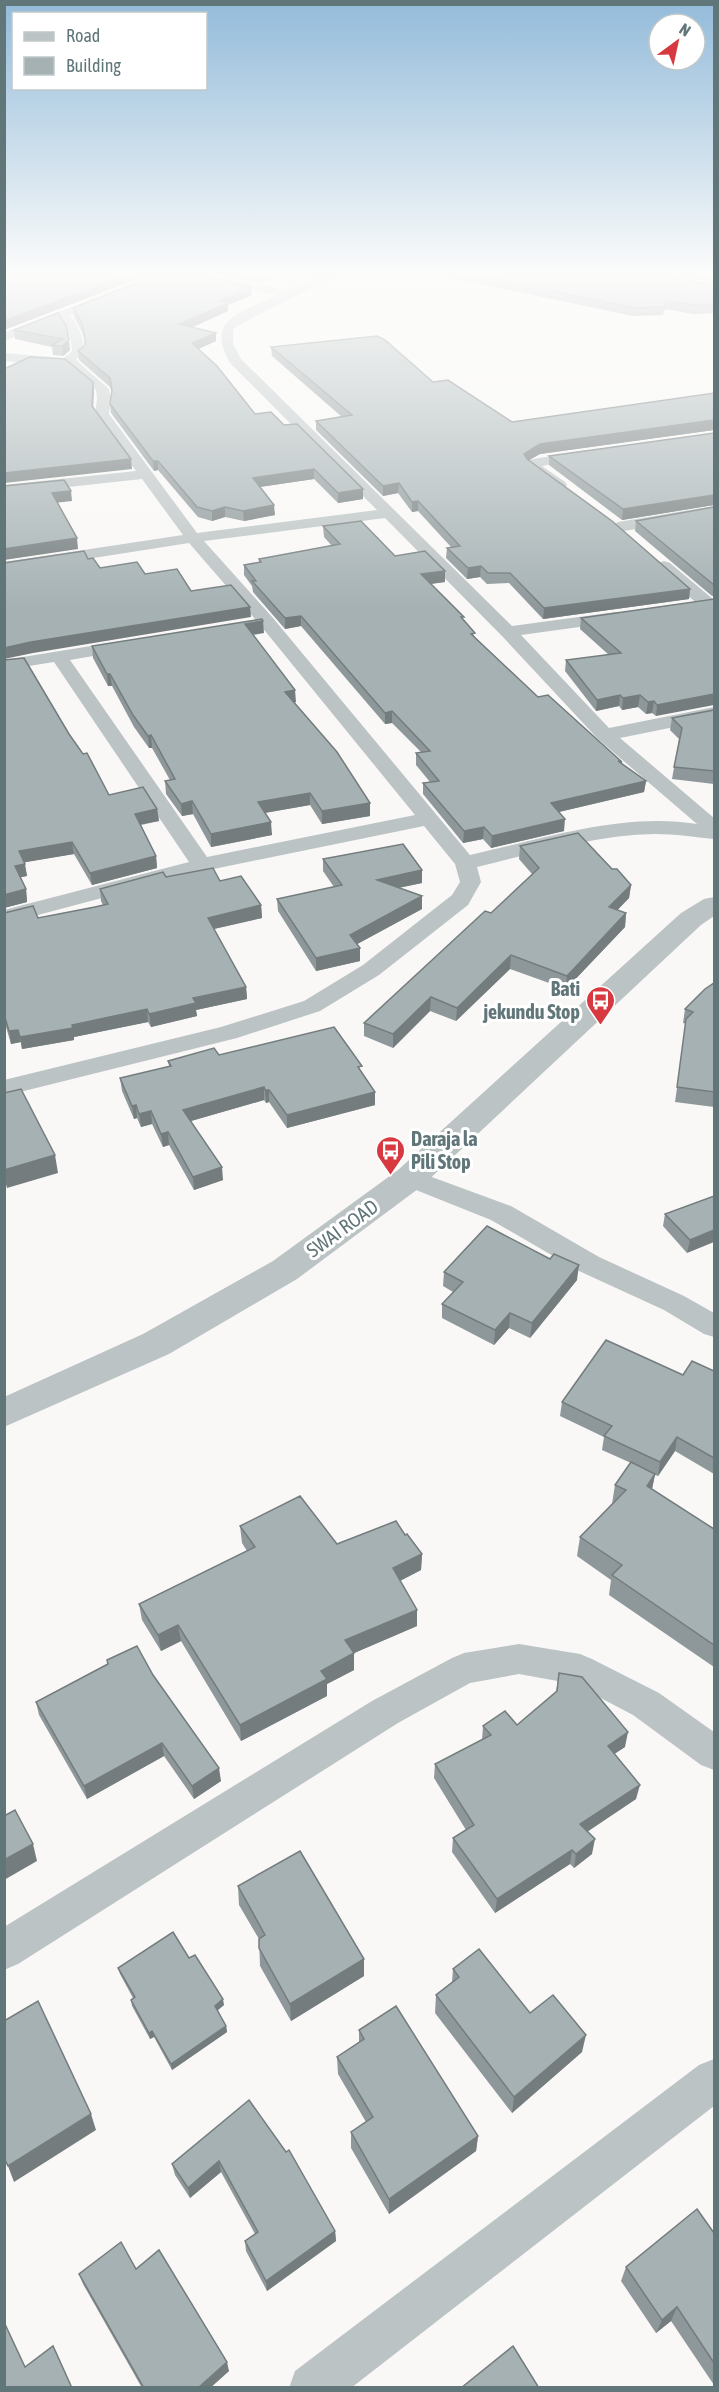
<svg xmlns="http://www.w3.org/2000/svg" width="719" height="2392" font-family="'Asap Condensed',sans-serif">
	<style>
		.lines { fill: none; stroke-linecap: round; stroke-linejoin: round }
		.minor { fill: #bcc3c4; fill-rule: evenodd }
		.tertiary { fill: #bcc3c4; fill-rule: evenodd }
		.wall { fill: #8e989a }
		.shaded-wall { fill: #747c7d }
		.building { fill: #a5b1b3; stroke: #747c7d; stroke-width: 1.5 }
		.labels { text-anchor: middle; dominant-baseline: central; stroke-width: 6; stroke-linejoin: round; paint-order: stroke }
		.poi-label { font-size: 20px; font-weight: bold; fill: #617679; stroke: #fff; text-anchor: end }
		.street-label { font-size: 20px; fill: #617679; stroke: #fff }
	</style>
	<rect width="100%" height="100%" fill="#f9f8f7"/>
	<g class="lines">
		<g class="minor">
			<path d="M154,275H171L70,316C80,327 83,337 84,352L76,360L109,389L111,399L109,414L197,533L377,510L231,364C203,319 242,313 276,295L186,278L180,275H205L286,290L321,275H337L237,326L233,330V344L241,359L512,626L616,612L622,613L625,617L622,621L616,622L521,635L609,728L714,707V719L620,738L714,818V839C694,837 675,834 655,834C595,835 535,853 477,867L481,882L468,905L379,975L320,1011L237,1038L4,1096V1080L221,1027L304,1001L363,965L452,895L460,882L455,864L424,826L204,871L4,924V910L189,862L54,662L4,670V660L128,640L134,641L137,645L134,649L70,660L207,857L415,815L261,626L189,543L4,572V562L183,535L142,479L4,494V485L136,471L95,414L97,399L96,390L67,366L4,361V353L64,358L72,351C71,338 69,329 60,320L4,341V333ZM385,518L502,636L598,739L697,824C622,812 543,839 470,855L273,618L204,541Z"/>
			<polygon points="586,450 593,454 591,457 542,466 565,482 567,485 565,488 555,488 526,466 528,460"/>
			<polygon points="714,506 714,516 618,532 610,527 618,522"/>
			<polygon points="664,561 670,563 714,600 714,608 702,608 658,569 656,566 658,563"/>
			<polygon points="410,1169 511,1206 599,1257 684,1296 714,1313 714,1337 704,1334 664,1310 579,1271 491,1220 401,1184 397,1178 401,1172"/>
			<polygon points="519,1644 580,1654 592,1659 659,1693 714,1732 714,1770 701,1765 633,1715 574,1684 519,1674 470,1683 398,1723 18,1964 4,1970 4,1927 372,1701 452,1658 464,1653"/>
			<polygon points="714,2059 714,2106 351,2388 289,2388 295,2371 699,2065"/>
		</g>
		<polygon class="tertiary" points="714,897 714,916 701,925 422,1186 297,1279 169,1354 4,1427 4,1397 143,1334 273,1261 398,1170 681,913 704,899"/>
	</g>
	<g class="wall">
		<polygon points="218,275 280,275 259,283"/>
		<polygon points="437,275 655,275 714,285 714,313 693,314 665,309 663,315 633,316"/>
		<polygon points="670,275 714,275 714,283"/>
		<polygon points="251,287 252,295 228,305 228,311 192,327 216,341 199,349 255,414 284,425 363,489 363,499 338,503 314,479 260,487 275,515 244,521 225,517 212,521 198,517 158,470 154,471 111,413 110,404 112,394 110,387 79,360 78,351 85,345 85,342 82,332 74,317 73,308"/>
		<polygon points="58,313 70,350 63,356 53,355 52,347 15,339 14,330"/>
		<polygon points="271,347 433,382 512,422 714,393 714,430 540,454 529,460 690,589 689,599 543,619 509,583 487,584 480,577 467,579 446,558 447,548 451,547 418,511 412,512 398,493 383,496 316,430 316,421 342,417 272,356"/>
		<polygon points="714,433 714,506 714,505 622,520 549,465 549,456"/>
		<polygon points="714,507 714,596 712,596 635,531 636,521"/>
		<polygon points="323,526 395,556 445,571 445,582 431,584 464,620 475,637 538,697 622,762 622,764 646,781 644,792 559,812 564,831 491,848 483,839 463,843 423,794 423,783 430,782 416,765 416,753 421,752 392,723 385,724 301,626 285,629 253,592 252,586 244,575 244,565 259,563 259,559 332,546 324,537"/>
		<polygon points="714,599 656,716 652,713 646,714 638,707 622,710 619,706 596,711 565,671 566,660 609,655 580,629 581,618"/>
		<polygon points="264,633 253,634 296,702 294,703 370,803 370,816 322,824 310,805 265,813 272,835 211,847 193,814 182,816 166,794 165,781 170,780 152,748 149,748 134,727 112,686 108,686 93,658 92,646"/>
		<polygon points="4,660 69,734 109,795 157,809 159,821 141,825 156,856 157,868 92,885 74,854 24,862 27,876 20,877 26,889 27,902 4,908"/>
		<polygon points="714,710 714,784 672,779 679,739 670,730 672,718"/>
		<polygon points="520,846 612,869 631,885 629,898 617,910 626,913 625,927 566,989 510,969 456,1021 430,1011 393,1048 364,1036 364,1023 491,913 532,874 519,859"/>
		<polygon points="323,859 422,870 422,883 399,888 422,909 357,944 360,961 316,971 278,911 277,899 334,887 323,871"/>
		<polygon points="166,877 220,881 261,905 262,918 214,929 246,987 247,999 196,1010 197,1016 151,1027 148,1022 74,1037 74,1040 22,1049 21,1042 11,1044 4,1020 4,913 38,918 103,905 101,901 100,889"/>
		<polygon points="714,983 714,1107 675,1102 686,1024 683,1023 685,1009"/>
		<polygon points="219,1055 362,1073 375,1105 287,1128 269,1102 266,1103 264,1100 191,1121 223,1180 194,1190 169,1145 163,1147 152,1124 141,1127 137,1118 134,1119 122,1091 120,1078 169,1066 168,1061"/>
		<polygon points="714,1196 687,1253 663,1226 665,1214"/>
		<polygon points="444,1272 577,1280 530,1338 509,1328 494,1345 442,1318 442,1304 453,1292 443,1286"/>
		<polygon points="714,1371 714,1474 675,1451 658,1476 655,1475 652,1489 714,1529 714,1667 609,1595 611,1580 577,1556 580,1537 612,1504 615,1485 631,1463 602,1450 604,1437 560,1416 562,1402 683,1375"/>
		<polygon points="240,1526 337,1544 405,1535 422,1554 421,1570 400,1581 417,1626 354,1653 354,1670 327,1684 327,1696 241,1741 181,1641 161,1651 142,1620 139,1604 247,1551 242,1543"/>
		<polygon points="107,1660 153,1675 221,1781 194,1799 164,1756 87,1799 39,1715 36,1702 107,1664"/>
		<polygon points="559,1673 625,1747 614,1754 636,1799 588,1831 592,1854 574,1868 570,1864 495,1913 452,1852 453,1838 466,1830 434,1778 435,1764 482,1740 483,1726 517,1725 556,1692"/>
		<polygon points="238,1886 364,1959 364,1976 291,2021 260,1966 259,1939 239,1905"/>
		<polygon points="189,1958 224,2005 217,2011 226,2026 227,2032 172,2070 154,2037 150,2039 132,2006 131,2000 133,1998 120,1974 118,1968"/>
		<polygon points="453,1969 530,2013 582,2052 512,2113 435,2013 436,1995 452,1982"/>
		<polygon points="359,2030 478,2136 476,2151 389,2214 351,2148 351,2132 366,2122 338,2074 337,2057 359,2042"/>
		<polygon points="286,2152 335,2231 336,2241 267,2291 246,2251 245,2241 255,2234 221,2172 190,2198 175,2175 172,2164"/>
		<polygon points="714,2233 714,2385 671,2321 656,2333 621,2281 626,2267"/>
		<polygon points="136,2269 229,2371 210,2388 142,2388 83,2284 79,2274"/>
	</g>
	<g class="shaded-wall">
		<polygon points="126,275 148,275 4,330 4,321"/>
		<polygon points="259,275 280,275 259,283"/>
		<polygon points="251,287 252,295 228,305 228,311 180,333 179,324 219,301"/>
		<polygon points="216,333 216,341 193,351 192,343"/>
		<polygon points="69,340 70,350 63,356 62,346"/>
		<polygon points="93,382 94,391 93,415 92,406"/>
		<polygon points="714,420 714,430 540,454 524,463 524,454 540,444"/>
		<polygon points="131,459 132,469 4,483 4,473"/>
		<polygon points="153,461 158,461 158,470 154,471"/>
		<polygon points="314,469 314,479 253,488 253,478"/>
		<polygon points="399,483 398,493 383,496 383,486"/>
		<polygon points="363,489 363,499 338,503 338,493"/>
		<polygon points="71,491 72,501 54,503 52,493"/>
		<polygon points="714,495 714,505 622,520 623,509"/>
		<polygon points="418,501 418,511 412,512 412,502"/>
		<polygon points="274,505 275,515 244,521 243,511"/>
		<polygon points="225,507 225,517 212,521 212,511"/>
		<polygon points="77,538 78,549 4,560 4,549"/>
		<polygon points="481,566 480,577 467,579 468,568"/>
		<polygon points="445,571 445,582 421,585 421,574"/>
		<polygon points="690,589 689,599 543,619 544,608"/>
		<polygon points="250,607 251,617 33,653 4,659 4,648 31,642"/>
		<polygon points="301,616 301,626 285,629 285,618"/>
		<polygon points="263,621 264,633 246,636 245,624"/>
		<polygon points="107,674 110,674 112,686 108,686"/>
		<polygon points="295,690 296,702 285,704 285,692"/>
		<polygon points="714,694 714,705 656,716 657,705"/>
		<polygon points="620,695 619,706 596,711 597,700"/>
		<polygon points="640,695 638,707 622,710 623,698"/>
		<polygon points="654,701 652,713 646,714 648,702"/>
		<polygon points="392,711 392,723 385,724 385,713"/>
		<polygon points="151,735 152,748 149,748 148,736"/>
		<polygon points="646,781 644,792 550,814 551,803"/>
		<polygon points="310,793 310,805 258,814 258,802"/>
		<polygon points="192,801 193,814 182,816 181,804"/>
		<polygon points="370,803 370,816 322,824 322,811"/>
		<polygon points="157,809 159,821 137,825 135,814"/>
		<polygon points="565,819 564,831 491,848 492,836"/>
		<polygon points="271,822 272,835 211,847 211,834"/>
		<polygon points="484,827 483,839 463,843 464,831"/>
		<polygon points="72,842 74,854 21,863 19,851"/>
		<polygon points="156,856 157,868 92,885 90,873"/>
		<polygon points="25,864 27,876 17,878 15,866"/>
		<polygon points="422,870 422,883 377,892 377,880"/>
		<polygon points="631,885 629,898 607,921 609,907"/>
		<polygon points="26,889 27,902 4,908 4,895"/>
		<polygon points="422,896 422,909 350,948 350,935"/>
		<polygon points="261,905 262,918 209,930 208,918"/>
		<polygon points="626,913 625,927 566,989 567,976"/>
		<polygon points="360,948 360,961 316,971 316,958"/>
		<polygon points="511,955 510,969 456,1021 457,1008"/>
		<polygon points="246,987 247,999 196,1010 197,1016 151,1027 149,1014 193,998"/>
		<polygon points="431,997 430,1011 393,1048 393,1034"/>
		<polygon points="147,1009 148,1022 74,1037 74,1040 22,1049 20,1037"/>
		<polygon points="18,1030 21,1042 11,1044 9,1031"/>
		<polygon points="264,1087 264,1100 184,1123 183,1110"/>
		<polygon points="265,1090 269,1090 269,1102 266,1103"/>
		<polygon points="375,1092 375,1105 287,1128 287,1115"/>
		<polygon points="136,1105 137,1118 134,1119 132,1106"/>
		<polygon points="151,1111 152,1124 141,1127 139,1114"/>
		<polygon points="168,1132 169,1145 163,1147 161,1134"/>
		<polygon points="55,1155 58,1173 7,1188 4,1177 4,1170"/>
		<polygon points="222,1167 223,1180 194,1190 193,1177"/>
		<polygon points="714,1230 714,1242 687,1253 690,1240"/>
		<polygon points="579,1265 577,1280 530,1338 532,1323"/>
		<polygon points="510,1313 509,1328 494,1345 495,1330"/>
		<polygon points="677,1437 675,1451 658,1476 660,1462"/>
		<polygon points="655,1474 651,1494 647,1486"/>
		<polygon points="422,1554 421,1570 392,1585 393,1568"/>
		<polygon points="417,1610 417,1626 345,1657 345,1640"/>
		<polygon points="178,1625 181,1641 161,1651 158,1635"/>
		<polygon points="354,1653 354,1670 327,1684 327,1696 241,1741 240,1725 321,1671"/>
		<polygon points="628,1732 625,1747 605,1760 608,1746"/>
		<polygon points="162,1743 164,1756 87,1799 84,1786"/>
		<polygon points="219,1768 221,1781 194,1799 192,1786"/>
		<polygon points="640,1785 636,1799 578,1838 580,1824"/>
		<polygon points="595,1839 592,1854 574,1868 576,1854"/>
		<polygon points="33,1844 37,1861 4,1880 4,1860"/>
		<polygon points="572,1850 570,1864 495,1913 497,1899"/>
		<polygon points="364,1959 364,1976 291,2021 290,2004"/>
		<polygon points="223,1999 224,2005 215,2012 215,2006"/>
		<polygon points="226,2026 227,2032 172,2070 171,2064"/>
		<polygon points="152,2031 154,2037 150,2039 149,2033"/>
		<polygon points="586,2035 582,2052 512,2113 514,2097"/>
		<polygon points="91,2114 96,2130 14,2182 8,2166"/>
		<polygon points="478,2136 476,2151 389,2214 389,2199"/>
		<polygon points="219,2161 221,2172 190,2198 188,2188"/>
		<polygon points="335,2231 336,2241 267,2291 266,2281"/>
		<polygon points="677,2307 671,2321 656,2333 662,2320"/>
		<polygon points="227,2362 229,2371 210,2388 198,2388"/>
	</g>
	<g class="building">
		<polygon points="4,275 126,275 4,321"/>
		<polygon points="156,275 199,275 251,287 219,301 228,303 179,324 216,333 192,343 217,366 255,414 271,412 284,425 297,424 363,489 338,493 314,469 253,478 274,505 243,511 225,507 212,511 197,507 158,461 153,461 110,404 112,390 110,378 78,351 85,345 85,338 82,323 73,308"/>
		<polygon points="476,275 655,275 714,285 714,305 694,305 666,301 664,307 634,308"/>
		<polygon points="58,313 66,325 69,340 62,346 52,345 63,339 14,330"/>
		<polygon points="377,336 385,340 433,382 448,380 512,422 714,393 714,420 540,444 524,454 527,459 612,521 690,589 544,608 510,573 488,573 481,566 468,568 447,548 460,546 418,501 412,502 399,483 383,486 316,421 352,415 271,347"/>
		<polygon points="30,357 65,359 93,382 92,406 131,459 4,473 4,369"/>
		<polygon points="714,433 714,495 623,509 549,456"/>
		<polygon points="64,480 71,491 52,493 77,538 4,549 4,486"/>
		<polygon points="714,507 714,585 636,521"/>
		<polygon points="361,521 395,556 425,551 445,571 421,574 464,617 461,617 475,633 471,634 538,697 548,695 622,762 618,761 646,781 551,803 565,819 492,836 484,827 464,831 423,783 439,781 416,753 430,751 392,711 385,713 301,616 285,618 252,581 256,581 244,565 261,562 259,559 340,544 323,526"/>
		<polygon points="84,551 88,559 93,558 100,568 137,562 145,574 177,569 191,591 231,585 250,607 31,642 4,648 4,563"/>
		<polygon points="714,599 714,694 657,705 654,701 648,702 640,695 623,698 620,695 597,700 566,660 621,653 581,618"/>
		<polygon points="262,619 263,621 245,624 295,690 285,692 337,752 370,803 322,811 310,793 258,802 271,822 211,834 192,801 181,804 165,781 175,779 151,735 148,736 133,715 110,674 107,674 92,646"/>
		<polygon points="24,658 69,734 83,754 87,753 109,795 143,787 157,809 135,814 156,856 90,873 72,842 19,851 25,864 15,866 26,889 4,895 4,660"/>
		<polygon points="714,710 714,771 674,767 682,728 672,718"/>
		<polygon points="578,833 612,869 617,869 631,885 609,907 626,913 567,976 511,955 457,1008 431,997 393,1034 364,1023 485,911 491,913 539,868 520,846"/>
		<polygon points="403,844 422,870 377,880 422,896 350,935 360,948 316,958 277,899 342,885 323,859"/>
		<polygon points="213,868 220,881 241,876 261,905 208,918 246,987 193,998 196,1003 149,1014 147,1009 72,1025 73,1028 20,1037 18,1030 9,1031 4,1014 4,913 33,906 38,918 95,907 108,904 100,889 163,872 166,877"/>
		<polygon points="714,983 714,1092 677,1087 686,1019 693,1012 685,1009 705,989"/>
		<polygon points="334,1027 362,1066 358,1067 375,1092 287,1115 269,1090 265,1090 264,1087 183,1110 222,1167 193,1177 168,1132 161,1134 151,1111 139,1114 136,1105 132,1106 120,1078 171,1066 168,1061 214,1048 219,1055"/>
		<polygon points="21,1089 55,1155 4,1170 4,1093"/>
		<polygon points="714,1196 714,1230 690,1240 665,1214"/>
		<polygon points="487,1226 550,1259 554,1254 579,1265 532,1323 510,1313 495,1330 442,1304 463,1282 444,1272"/>
		<polygon points="606,1340 683,1375 692,1361 714,1371 714,1458 677,1437 660,1462 604,1436 612,1426 562,1402"/>
		<polygon points="631,1462 655,1474 647,1486 714,1529 714,1645 612,1575 622,1565 580,1537 626,1490 615,1485"/>
		<polygon points="300,1496 337,1544 396,1521 405,1535 407,1534 422,1554 393,1568 417,1610 345,1640 354,1653 321,1671 327,1679 240,1725 178,1625 158,1635 139,1604 255,1547 240,1526"/>
		<polygon points="137,1646 153,1675 219,1768 192,1786 162,1743 84,1786 36,1702 108,1664 107,1660"/>
		<polygon points="559,1673 582,1677 628,1732 608,1746 640,1785 580,1824 595,1839 576,1854 572,1850 497,1899 453,1838 474,1825 435,1764 491,1735 483,1726 505,1711 517,1725 557,1691"/>
		<polygon points="15,1810 33,1844 4,1860 4,1816"/>
		<polygon points="300,1851 364,1959 290,2004 259,1948 259,1939 265,1935 238,1886"/>
		<polygon points="173,1932 189,1958 195,1955 223,1999 215,2006 226,2026 171,2064 152,2031 149,2033 131,2000 135,1997 118,1968"/>
		<polygon points="479,1949 530,2013 553,1995 586,2035 514,2097 436,1995 459,1977 453,1969"/>
		<polygon points="38,2001 91,2114 8,2166 4,2158 4,2021"/>
		<polygon points="396,2006 478,2136 389,2199 351,2132 373,2117 337,2057 364,2039 359,2030"/>
		<polygon points="249,2100 286,2152 289,2150 335,2231 266,2281 245,2241 258,2232 219,2161 188,2188 172,2164"/>
		<polygon points="697,2209 714,2233 714,2363 677,2307 662,2320 626,2267"/>
		<polygon points="121,2242 136,2269 159,2250 227,2362 198,2388 144,2388 79,2274"/>
		<polygon points="4,2322 25,2367 53,2346 72,2388 4,2388"/>
		<polygon points="513,2346 539,2388 461,2388"/>
	</g>
	<linearGradient id="sky" x2="0" y2="1"><stop stop-color="#93bbda"/><stop offset="0.45" stop-color="#fcfcfb"/><stop offset="1" stop-color="#fcfcfb" stop-opacity="0"/></linearGradient>
	<rect width="719" height="610" fill="url(#sky)"/>
	<defs>
		<symbol id="bus-pin" viewBox="-11 -11 22 30"><path d="M0 17L-7.5 6A9.5 9.5 0 1 1 7.5 6Z" fill="#d8383f" stroke="#fff"/><path d="M-5-6H5V4H4V6H2V4H-2V6H-4V4H-5ZM-3.5-4V0h7V-4ZM-3.5 1.2v1.5H-2V1.2ZM2 1.2v1.5H3.5V1.2Z" fill="#fff"/></symbol>
	</defs>
	<g fill-rule="evenodd">
		<use href="#bus-pin" x="584" y="984" width="33" height="45"/>
		<use href="#bus-pin" x="374" y="1134" width="33" height="45"/>
	</g>
	<g class="labels">
		<g class="poi-label">
			<text x="580" y="988">Bati<tspan x="580" dy="23">jekundu Stop</tspan></text>
			<text x="411" y="1138" text-anchor="start">Daraja la<tspan x="411" dy="23">Pili Stop</tspan></text>
		</g>
		<g class="street-label">
			<text transform="translate(342 1228) rotate(-36)">SWAI ROAD</text>
		</g>
	</g>
	<rect width="719" height="2392" fill="none" stroke="#617679" stroke-width="12"/>
	<rect x="12" y="12" width="195" height="78" fill="#ffffff" stroke="#c0c8c9" stroke-width="1.5"/>
	<rect x="24" y="32" width="30" height="9" fill="#bcc3c4" stroke="#c0c8c9" stroke-width="1.5"/>
	<text x="66" y="42" font-size="18" fill="#617679">Road</text>
	<rect x="24" y="57" width="30" height="18" fill="#a5b1b3" stroke="#c0c8c9" stroke-width="1.5"/>
	<text x="66" y="72" font-size="18" fill="#617679">Building</text>
	<g transform="translate(677 42) rotate(33)"><circle r="28" fill="#ffffff" stroke="#c0c8c9" stroke-width="1.5"/>
	<path d="M0-4.5L10 22L0 15L-10 22Z" fill="#d8383f"/>
	<text y="-9" font-size="16" font-weight="bold" text-anchor="middle" fill="#617679">N</text>
	</g>
</svg>
